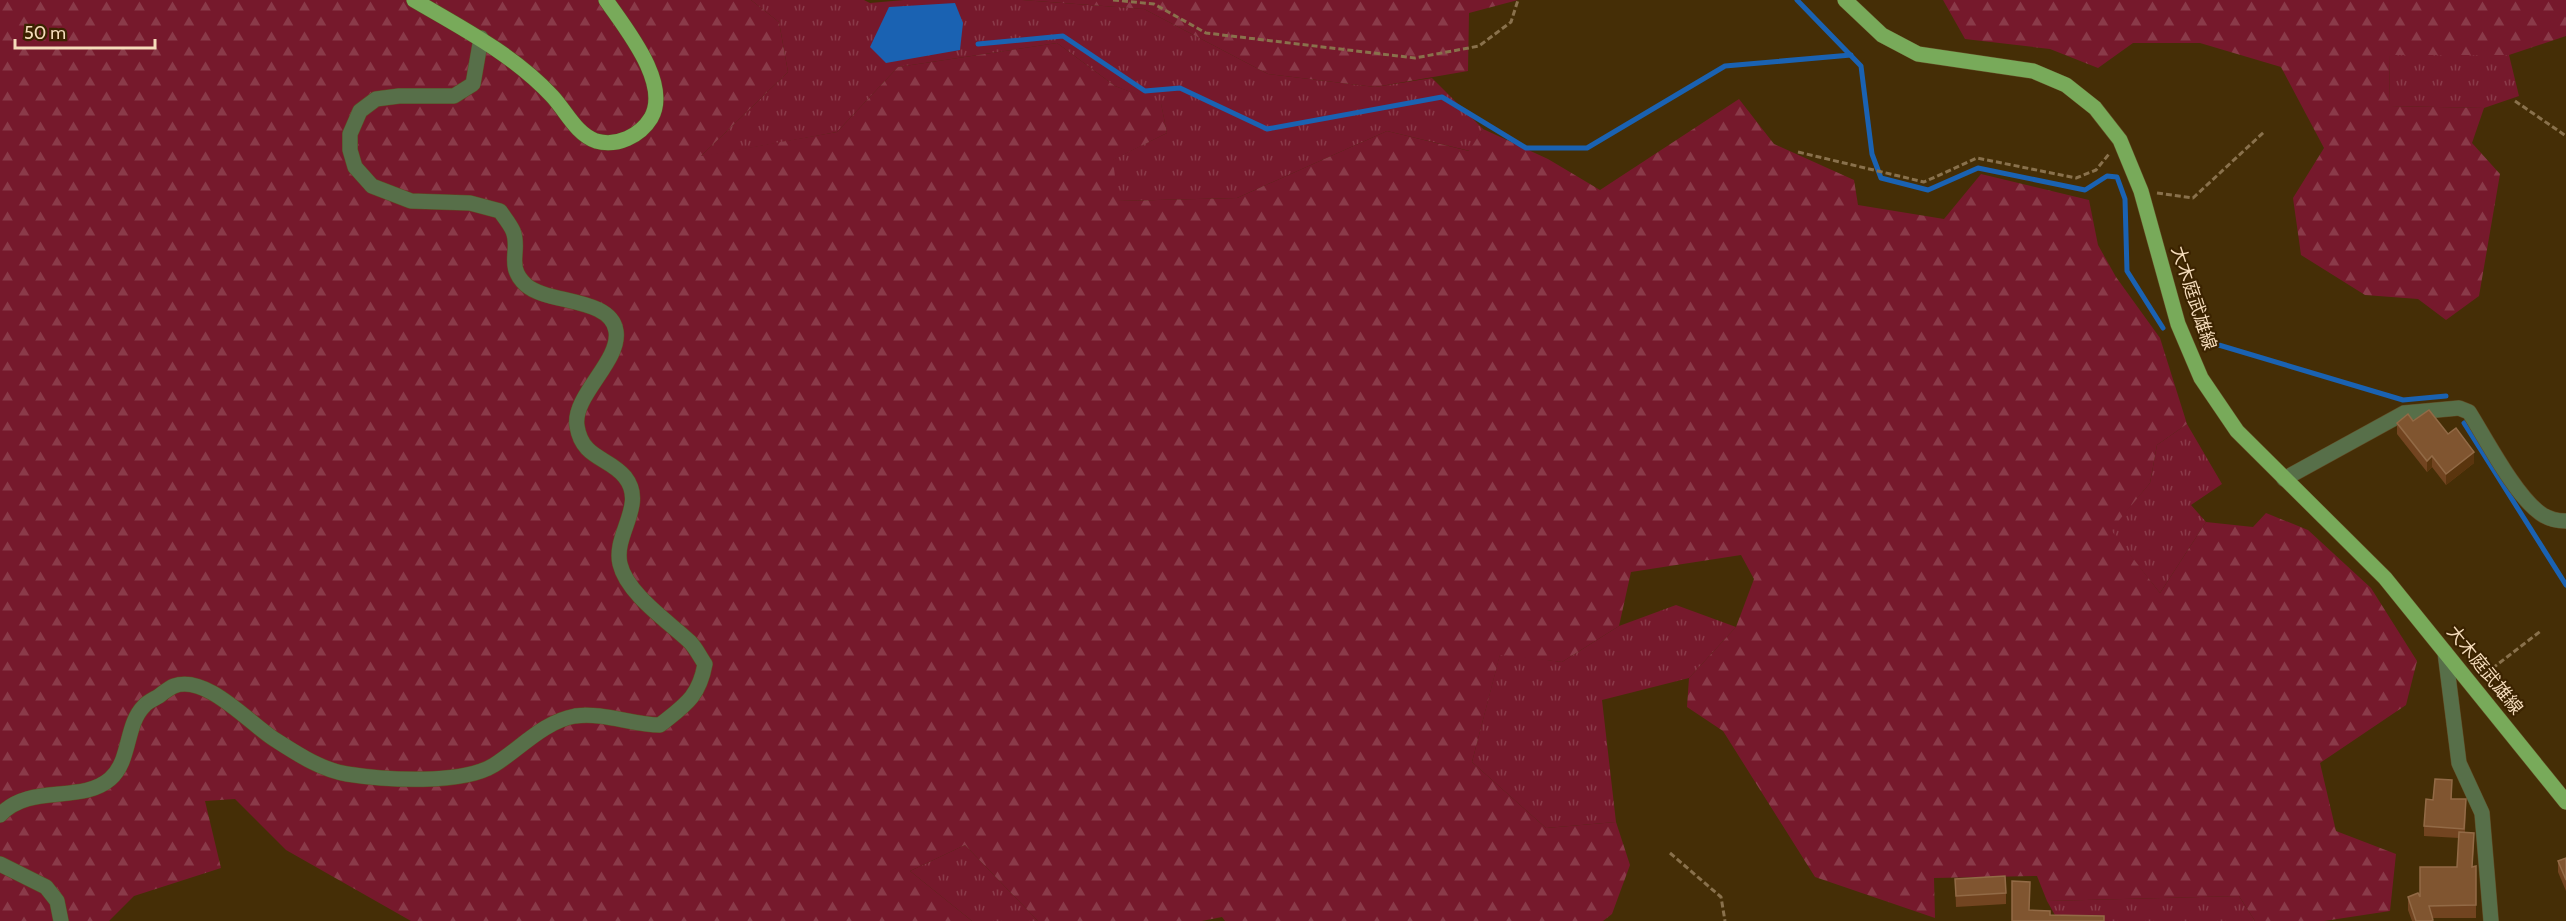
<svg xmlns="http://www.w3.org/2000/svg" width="2566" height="921" font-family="Cabin,'Noto Sans JP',sans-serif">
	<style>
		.grass { fill: url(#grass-tufts) }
		.forest { fill: url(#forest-firs) }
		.water { fill: #1a62b2 }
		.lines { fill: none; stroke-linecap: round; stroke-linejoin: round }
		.stream { stroke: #1a62b2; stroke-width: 5 }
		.minor-casing { stroke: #614a23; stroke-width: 16 }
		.major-casing { stroke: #614a23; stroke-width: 16 }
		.path { stroke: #89714c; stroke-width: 3; stroke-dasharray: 6 3; stroke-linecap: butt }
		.minor { stroke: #576f49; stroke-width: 15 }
		.major { stroke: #78aa5a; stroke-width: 15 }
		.wall { fill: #724420 }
		.shaded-wall { fill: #5a350e }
		.building { fill: #805530; stroke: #926a46; stroke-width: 1.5 }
		.labels { text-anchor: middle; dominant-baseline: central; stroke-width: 4.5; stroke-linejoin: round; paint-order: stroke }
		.street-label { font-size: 18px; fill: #f5dcbb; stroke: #3b2300 }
	</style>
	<defs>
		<pattern id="grass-tufts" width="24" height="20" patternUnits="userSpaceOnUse" patternTransform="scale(1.5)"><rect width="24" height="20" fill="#76192c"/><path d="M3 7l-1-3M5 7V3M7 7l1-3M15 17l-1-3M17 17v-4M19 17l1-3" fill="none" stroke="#8a3a49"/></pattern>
		<pattern id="forest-firs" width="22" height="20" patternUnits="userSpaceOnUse" patternTransform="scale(1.5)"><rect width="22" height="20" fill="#76192c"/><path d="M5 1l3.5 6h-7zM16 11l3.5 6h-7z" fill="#8a3a49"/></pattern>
	</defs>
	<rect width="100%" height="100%" fill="#452e06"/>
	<g class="grass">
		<polygon points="751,0 864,0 870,3 904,0 1022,0 1144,9 1268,74 1375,87 1432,78 1483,129 1470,151 1387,131 1237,198 1117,201 1112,160 1167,133 1161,104 1115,86 1057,43 898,67 837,132 700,157 788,72 779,22"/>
		<polygon points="2389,54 2509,55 2519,96 2484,108 2390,106"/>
		<polygon points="2187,424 2222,484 2191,505 2206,522 2160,593 2110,530 2150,483 2157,445"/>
		<polygon points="1676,605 1736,627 1689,678 1602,700 1616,822 1546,828 1472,762 1500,654 1562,662 1619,626"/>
		<polygon points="965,845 1038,921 972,921 910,871"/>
		<polygon points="2239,896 2255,921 2097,921 2056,917 2047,901"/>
	</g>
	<g class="forest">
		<polygon points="0,0 751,0 779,22 788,72 701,156 837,132 898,67 1057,43 1115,86 1161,103 1167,133 1113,160 1118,201 1237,198 1387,131 1469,151 1483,129 1548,159 1600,190 1739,99 1774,144 1854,180 1858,205 1944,219 1981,174 2089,200 2098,245 2116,277 2160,338 2187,424 2157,445 2150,483 2111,530 2160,593 2206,522 2253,527 2266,513 2308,530 2371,588 2417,661 2406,705 2320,763 2336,831 2396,854 2390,911 2324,921 2255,921 2239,896 2047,901 2037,876 1934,878 1935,918 1815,877 1723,731 1687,707 1689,678 1736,627 1754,579 1741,555 1631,572 1619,626 1562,662 1500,655 1472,762 1546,828 1616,822 1630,865 1612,914 1603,921 1225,921 1222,917 1202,921 1038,921 965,845 910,871 972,921 411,921 286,850 235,799 205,801 221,868 134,896 109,921 0,921"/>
		<polygon points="1022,0 1518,0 1469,13 1468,71 1375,87 1268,74 1144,9"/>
		<polygon points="1943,0 2566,0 2566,36 2509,55 2389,55 2390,106 2484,108 2472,143 2500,174 2479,296 2446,320 2418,299 2365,295 2301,255 2293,198 2324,148 2281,67 2200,43 2133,43 2098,68 2050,49 1965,39"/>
	</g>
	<polygon class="water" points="955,3 963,23 960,50 886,63 870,47 889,7"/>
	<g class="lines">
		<g class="stream">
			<polyline points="1797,0 1861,66 1872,154 1881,178 1928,190 1978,168 2085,190 2107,176 2117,177 2125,199 2127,271 2163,328"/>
			<polyline points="978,44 1063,36 1145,91 1180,88 1267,129 1442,97 1526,148 1587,148 1725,66 1851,55"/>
			<polyline points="2202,340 2403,400 2446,396"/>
			<polyline points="2464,423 2566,585"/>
		</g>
		<defs>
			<g id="minor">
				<path d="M2284,479L2404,413L2459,408L2469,412C2486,439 2515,495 2540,513C2548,519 2556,521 2566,521"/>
				<polyline points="2445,652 2459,763 2482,813 2491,921"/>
				<path d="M0,815C30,783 81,804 110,779C131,761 125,725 144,706C147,702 154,699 159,696C163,693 169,688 174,686C206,674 249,723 274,739C296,753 321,770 347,774C385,780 462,785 494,765C521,748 543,722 575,716C604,712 632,725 660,725C685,705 699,697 705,664C700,657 696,648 690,642C669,622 627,594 620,564C613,534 647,505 625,477C609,457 582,459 577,426C572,396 621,361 616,331C611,297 547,304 526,285C505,266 521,250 513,231C510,224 504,217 500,211L470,203L411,201L372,186L355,167L350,150V134L360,111L376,99L399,96H454L473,84L481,38"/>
				<polyline points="0,864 46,887 57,901 61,921"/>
			</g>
			<g id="major">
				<path d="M414,0C462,28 514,55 552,96C566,111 576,134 596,141C617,147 640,136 651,118C671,83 625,28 606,0"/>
				<polyline points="1845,0 1882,35 1918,54 2033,71 2066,85 2095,108 2120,140 2141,191 2178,324 2201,378 2237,431 2385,578 2566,802"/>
			</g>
		</defs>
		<use href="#minor" class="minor-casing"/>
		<use href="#major" class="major-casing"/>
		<g class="path">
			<polyline points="1113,0 1154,4 1206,33 1415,58 1479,46 1511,22 1518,0"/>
			<polyline points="2515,101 2566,136"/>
			<polyline points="1798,152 1924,182 1977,158 2076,178 2096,170 2109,154"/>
			<polyline points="2157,193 2193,198 2264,132"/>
			<polyline points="2485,674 2542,630"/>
			<polyline points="1670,853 1721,897 1725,921"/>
		</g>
		<use href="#minor" class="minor"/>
		<use href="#major" class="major"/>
	</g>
	<g class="wall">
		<polygon points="2397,423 2448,434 2474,463 2446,485 2432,467 2427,472 2397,434"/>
		<polygon points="2452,789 2452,799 2466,809 2465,832 2474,846 2472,867 2476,866 2476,918 2433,918 2433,921 2412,921 2408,910 2408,897 2420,897 2457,867 2459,838 2424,836 2424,826"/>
		<polygon points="2566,858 2566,891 2558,872 2558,861"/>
		<polygon points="1955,879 2006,893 2006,904 1956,907"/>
	</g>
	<g class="shaded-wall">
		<polygon points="2474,452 2474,463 2446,485 2446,474"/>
		<polygon points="2432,456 2432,467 2427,472 2427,461"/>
	</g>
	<g class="building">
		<polygon points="2429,410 2448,434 2456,428 2474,452 2446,474 2432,456 2427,461 2397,423 2408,414 2413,421"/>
		<polygon points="2435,779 2452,780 2451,799 2466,799 2464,829 2424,826 2426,799 2433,800"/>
		<polygon points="2459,832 2474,833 2472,867 2476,866 2476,905 2429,906 2433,920 2431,921 2416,921 2408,897 2418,893 2420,897 2420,867 2457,867"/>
		<polygon points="2566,858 2566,880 2558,861"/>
		<polygon points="2005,876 2006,893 1956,896 1955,879"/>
		<polygon points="2012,881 2030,882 2029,910 2050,911 2050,915 2104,916 2104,921 2012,921"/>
	</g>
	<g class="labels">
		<g class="street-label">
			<text transform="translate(2194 298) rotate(72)">大木庭武雄線</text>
			<text transform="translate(2485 670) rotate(51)">大木庭武雄線</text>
		</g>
	</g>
	<path d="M15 39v9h140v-9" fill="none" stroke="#f5dcbb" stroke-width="3"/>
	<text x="24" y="39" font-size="18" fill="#f5dcbb" stroke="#3b2300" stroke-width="4.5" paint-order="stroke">50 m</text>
</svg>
